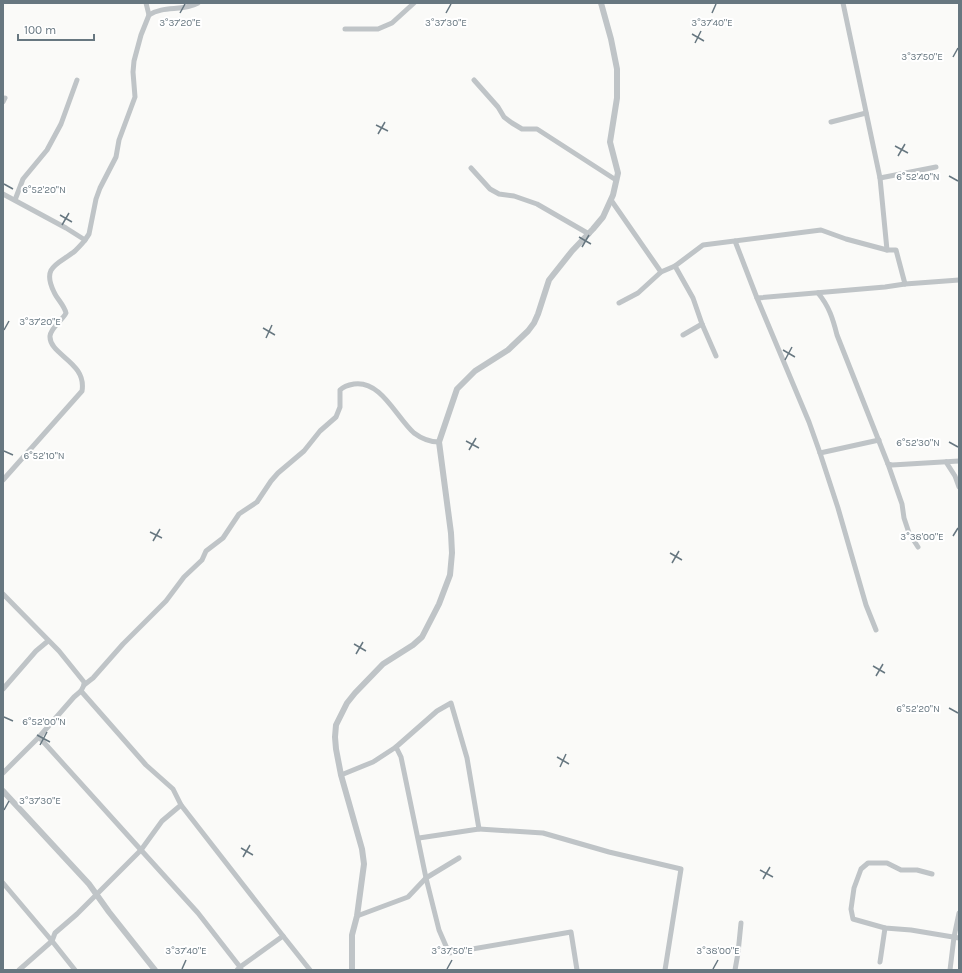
<svg xmlns="http://www.w3.org/2000/svg" width="962" height="973" font-family="Karla,sans-serif">
	<style>
		.lines { fill: none; stroke-linecap: round; stroke-linejoin: round }
		.minor { stroke: #bfc4c7; stroke-width: 5 }
		.tertiary { stroke: #bfc4c7; stroke-width: 6 }
		.ticks { fill: none; stroke: #677780; stroke-width: 1.5 }
		.ticks-label { font-size: 10px; text-anchor: middle; fill: #677780; stroke: #fff; stroke-width: 4; stroke-linejoin: round; paint-order: stroke }
	</style>
	<rect width="100%" height="100%" fill="#fafaf8"/>
	<g class="lines">
		<g class="minor">
			<polyline points="843,3 880,178 887,250"/>
			<path d="M149,15C164,5 182,12 198,3"/>
			<polyline points="345,29 378,29 392,23 414,3"/>
			<polyline points="474,80 498,107 504,117 512,123 522,129 537,129 616,180"/>
			<polyline points="3,102 5,98"/>
			<polyline points="831,122 866,113"/>
			<polyline points="471,168 490,189 499,194 514,196 537,204 589,234"/>
			<polyline points="880,178 936,167"/>
			<path d="M3,194L66,228L85,240C82,244 78,248 75,251C59,264 41,266 54,292C57,299 64,305 66,313C62,321 51,327 50,336C49,355 87,362 82,391L3,480"/>
			<polyline points="15,200 23,179 47,150 61,124 77,80"/>
			<polyline points="611,200 661,272 675,266 703,245 821,230 846,239 887,250 896,250 905,284"/>
			<polyline points="85,240 89,234 96,199 100,188 116,157 119,140 135,97 133,72 134,61 141,35 149,15 146,3"/>
			<polyline points="735,241 757,298"/>
			<polyline points="675,266 693,298 702,324 716,356"/>
			<path d="M818,293C829,306 833,319 837,335L888,464L892,465L959,461"/>
			<polyline points="619,303 638,293 661,272"/>
			<polyline points="683,335 702,324"/>
			<polyline points="879,440 820,453 809,422 757,298 885,287 905,284 959,280"/>
			<polyline points="820,453 838,508 866,605 876,630"/>
			<polyline points="946,462 955,476 959,487"/>
			<polyline points="888,464 902,504 904,518 909,533 918,547"/>
			<polyline points="3,594 59,651 84,682 84,685 81,691 74,697 39,737 3,773"/>
			<path d="M84,685L93,678L123,644L166,601L184,577L202,560L206,551L223,538L239,514L257,502L271,481L278,473L304,451L320,431L336,417L340,407V390C344,386 348,385 354,384C381,380 396,417 414,433C422,439 429,442 439,442"/>
			<polyline points="3,689 36,651 48,641"/>
			<polyline points="81,691 146,765 173,789 181,805"/>
			<polyline points="39,737 141,850 162,821 181,805 283,936"/>
			<polyline points="396,747 401,757 426,878 439,930 449,953 571,932 577,970"/>
			<polyline points="341,775 373,762 396,747 437,711 451,703 467,758 479,829 419,838"/>
			<polyline points="479,829 543,833 609,852 681,869 665,970"/>
			<polyline points="932,874 917,870 901,870 887,863 868,863 861,869 854,888 851,909 853,919 885,928 911,930 959,938"/>
			<polyline points="3,883 52,941 75,970"/>
			<polyline points="357,916 408,897 426,878 459,858"/>
			<polyline points="880,962 885,928"/>
			<polyline points="241,969 240,967 283,936 310,970"/>
			<polyline points="19,970 52,941 55,933 77,914 141,850 198,913 240,967 237,970"/>
			<polyline points="735,970 738,953 741,923"/>
			<polyline points="950,970 954,937 959,913"/>
		</g>
		<g class="tertiary">
			<polyline points="3,791 89,884 109,912 155,970"/>
			<polyline points="352,970 352,935 357,916 364,864 362,849 341,775 336,749 335,737 336,725 347,703 355,693 383,664 413,645 422,637 439,604 450,575 452,553 451,533 439,442 457,389 475,371 508,350 528,331 534,323 538,314 549,280 572,251 593,229 603,217 613,195 618,173 610,142 617,98 617,69 611,39 601,3"/>
		</g>
	</g>
	<path class="ticks" d="M180,13L185,4M446,13L451,4M712,13L716,4M692,34L704,41M695,43L701,31M953,57L958,48M376,125L388,131M378,134L385,122M895,146L908,153M898,156L905,144M949,176L958,181M4,184L13,189M60,215L72,222M62,225L69,213M579,237L591,244M582,247L589,235M263,328L275,335M4,330L9,321M266,338L272,325M783,350L795,357M785,360L792,347M466,441L479,448M949,442L958,447M469,450L476,438M4,451L13,455M150,532L162,538M953,536L958,528M153,541L160,529M670,553L682,560M672,563L679,551M354,644L366,651M356,654L363,642M873,666L885,673M876,676L883,664M949,708L958,713M4,717L13,721M37,735L50,742M40,745L47,732M557,757L569,764M560,767L566,754M4,810L9,801M241,848L253,855M243,857L250,845M760,870L773,877M763,879L770,867M182,969L186,960M447,969L452,960M713,969L718,960"/>
	<g class="ticks-label">
		<text x="180" y="26">3°37'20"E</text>
		<text x="446" y="26">3°37'30"E</text>
		<text x="712" y="26">3°37'40"E</text>
		<text x="922" y="60">3°37'50"E</text>
		<text x="918" y="180">6°52'40"N</text>
		<text x="44" y="193">6°52'20"N</text>
		<text x="40" y="325">3°37'20"E</text>
		<text x="918" y="446">6°52'30"N</text>
		<text x="44" y="459">6°52'10"N</text>
		<text x="922" y="540">3°38'00"E</text>
		<text x="918" y="712">6°52'20"N</text>
		<text x="44" y="725">6°52'00"N</text>
		<text x="40" y="804">3°37'30"E</text>
		<text x="186" y="954">3°37'40"E</text>
		<text x="452" y="954">3°37'50"E</text>
		<text x="718" y="954">3°38'00"E</text>
	</g>
	<rect width="962" height="973" fill="none" stroke="#677780" stroke-width="8"/>
	<path d="M18 34v6h76v-6" fill="none" stroke="#677780" stroke-width="2"/>
	<text x="24" y="34" font-size="12" fill="#677780" stroke="#ffffff" stroke-width="3" paint-order="stroke">100 m</text>
</svg>
